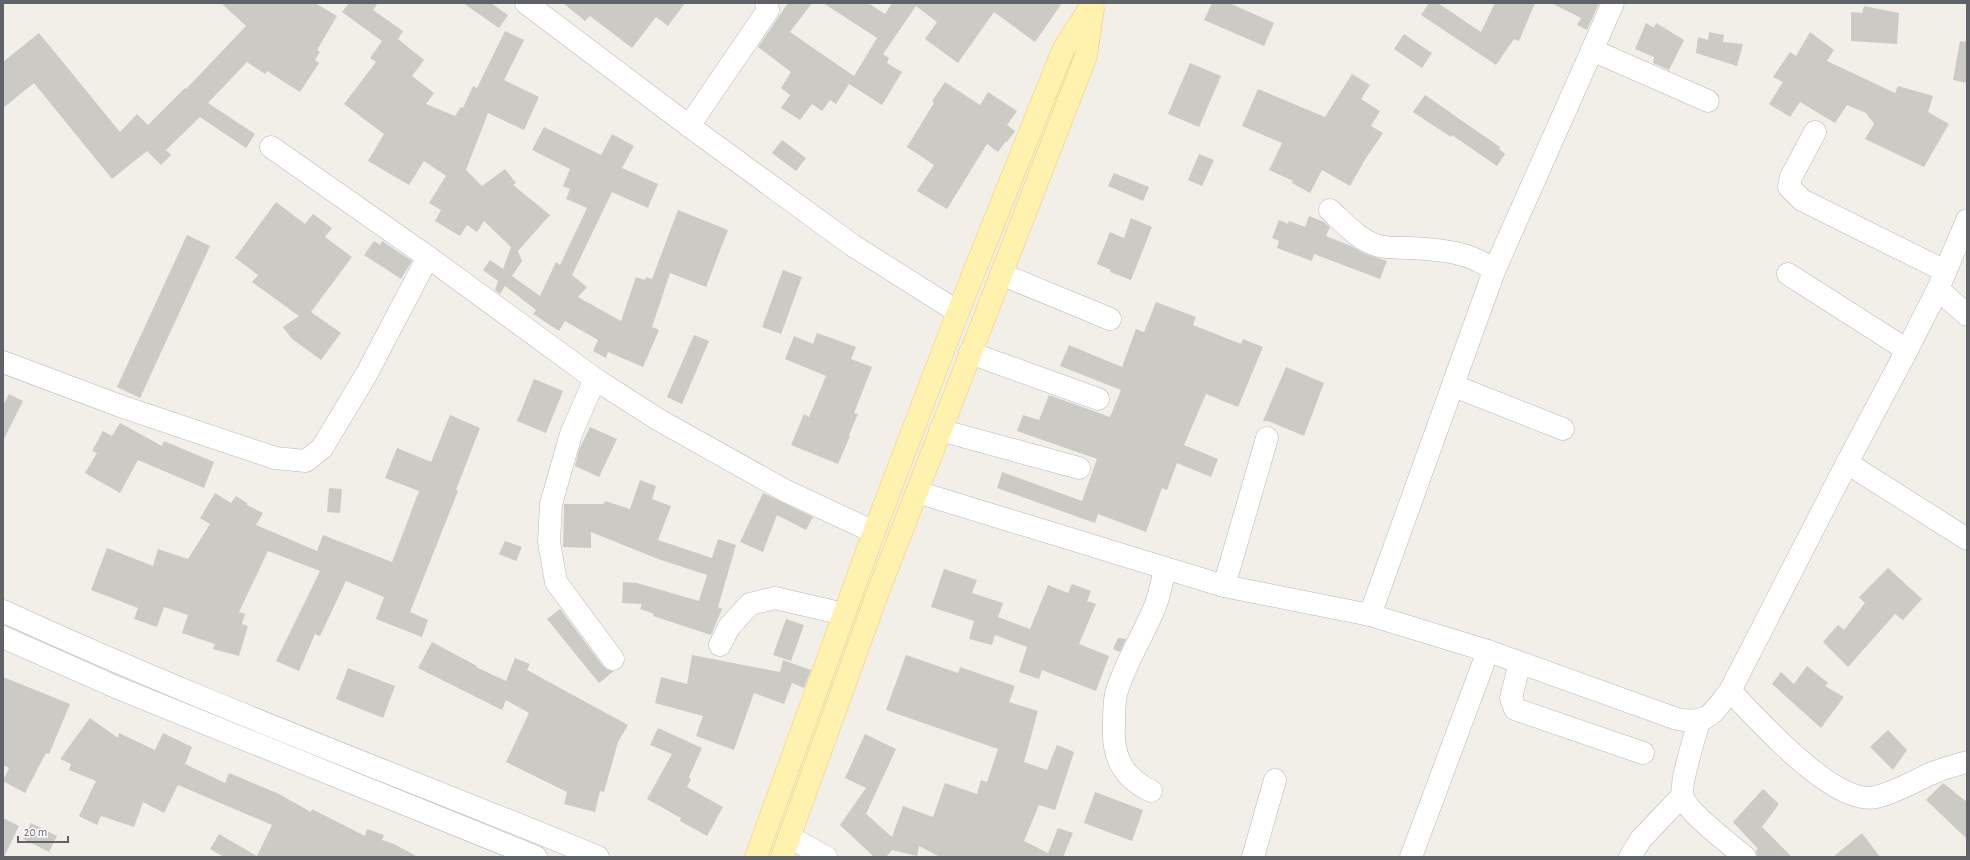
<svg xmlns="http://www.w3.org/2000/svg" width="1970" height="860" font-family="'Alegreya Sans',sans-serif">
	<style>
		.building { fill: #cccac5 }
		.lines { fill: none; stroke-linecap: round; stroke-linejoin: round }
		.minor-casing { stroke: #b5b8bc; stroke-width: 23 }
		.major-casing { stroke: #f2c960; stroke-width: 23 }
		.minor { stroke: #fff; stroke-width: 22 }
		.major { stroke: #fff2af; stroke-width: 22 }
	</style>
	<rect width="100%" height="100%" fill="#f1efe8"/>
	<g class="building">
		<polygon points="221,3 315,3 337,16 317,50 320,52 315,60 319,63 300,92 267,71 265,74 247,62 208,103 255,134 246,148 200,117 166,150 171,155 161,165 147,151 112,179 34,83 3,108 3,62 39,33 120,132 137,114 148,125 185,88 186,89 246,26"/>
		<polygon points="349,3 378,3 373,10 403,31 398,39 424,60 412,76 434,93 426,104 455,116 461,107 463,108 473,86 477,88 505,31 524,40 504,80 539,97 524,130 488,113 466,170 482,186 505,169 516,183 513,185 550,215 518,251 522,261 512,276 540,296 556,262 560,265 587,208 566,199 570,189 563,186 570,169 532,150 544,127 601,155 612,134 634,146 622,168 658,184 648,208 612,192 572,275 587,287 578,297 621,321 636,277 645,280 646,277 652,279 678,210 728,230 706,287 670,273 652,327 659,330 643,367 608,352 606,358 593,351 598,340 565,321 559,331 533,314 536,310 505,286 500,294 495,290 498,281 483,270 490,260 503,269 511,247 484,221 477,232 467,225 460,236 435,221 441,210 429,203 446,176 424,161 409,185 368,161 384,134 344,104 376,62 370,58 382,41 342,12"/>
		<polygon points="463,3 491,3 508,15 499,28"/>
		<polygon points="563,3 685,3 668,26 656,17 632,48 590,16 585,21"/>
		<polygon points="788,3 812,3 790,32 854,76 877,38 823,3 868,3 885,14 892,3 1062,3 1035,42 994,12 958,63 925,39 937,22 916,6 883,54 889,58 887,63 902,72 882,105 849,84 836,104 830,100 822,111 812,104 800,120 781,108 790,95 781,88 791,72 758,47"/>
		<polygon points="1212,3 1229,3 1274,23 1264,46 1204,20"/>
		<polygon points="1429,3 1438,3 1481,32 1495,3 1535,3 1519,41 1514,39 1496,65 1421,15"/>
		<polygon points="1551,3 1599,3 1587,30 1577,25 1581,18"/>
		<polygon points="1864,6 1899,13 1897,44 1851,41 1851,12 1862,13"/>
		<polygon points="1646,23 1654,28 1656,23 1684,40 1669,70 1653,63 1654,57 1635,49"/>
		<polygon points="1709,32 1724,35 1723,42 1743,44 1737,66 1696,53 1698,37 1708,40"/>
		<polygon points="1810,32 1834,50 1827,61 1895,93 1898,86 1933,96 1928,112 1949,124 1924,167 1865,139 1874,124 1866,113 1847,105 1835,123 1800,102 1790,117 1769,104 1783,82 1773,77 1790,52 1796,56"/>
		<polygon points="1404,34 1432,53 1422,68 1394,49"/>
		<polygon points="1960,41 1967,42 1967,83 1953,80"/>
		<polygon points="1190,63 1221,76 1199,127 1168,114"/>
		<polygon points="1352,74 1370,85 1361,99 1380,111 1371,126 1383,133 1366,158 1350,186 1322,170 1310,193 1292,183 1293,181 1269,170 1282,143 1242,126 1258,89 1325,117"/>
		<polygon points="945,82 980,105 988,92 1017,111 1007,125 1015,131 1007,142 1006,141 998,152 987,144 947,209 917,191 934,165 907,147 934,103 932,101"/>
		<polygon points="1425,95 1500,147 1499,149 1505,154 1497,166 1452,135 1451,137 1413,112"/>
		<polygon points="782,140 806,158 796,171 772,153"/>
		<polygon points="1199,154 1214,160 1202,186 1188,180"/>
		<polygon points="1114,173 1149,187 1143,201 1108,186"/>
		<polygon points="276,202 305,224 313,214 332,228 325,237 352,257 311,312 341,333 321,360 292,339 283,327 299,316 252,282 258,275 235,258"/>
		<polygon points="1309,216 1324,222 1330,227 1326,236 1351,246 1365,254 1387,261 1380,279 1314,254 1312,261 1277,248 1279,241 1272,238 1279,220 1288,224 1289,221 1305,227"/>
		<polygon points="1131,218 1152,227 1131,280 1110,272 1111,270 1097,264 1110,232 1124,238"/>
		<polygon points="187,235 210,246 140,398 117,387"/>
		<polygon points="374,241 380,245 382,241 412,261 401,279 364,255"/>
		<polygon points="783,270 802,277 781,334 762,327"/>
		<polygon points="1156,302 1196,317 1193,325 1241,344 1243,339 1263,347 1238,407 1206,394 1184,445 1218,459 1211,477 1177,463 1167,490 1162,488 1146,532 1098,514 1095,523 997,488 1002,472 1082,501 1097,459 1017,431 1023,415 1039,420 1049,395 1110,417 1121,390 1060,366 1069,345 1122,367 1136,329 1144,332"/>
		<polygon points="817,333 856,347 851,359 872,367 854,413 858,414 849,435 850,436 838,464 791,445 804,414 809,417 826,376 785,359 794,336 813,344"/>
		<polygon points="694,335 709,341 682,404 667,397"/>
		<polygon points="1286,367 1324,383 1304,436 1268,421 1263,421"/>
		<polygon points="534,379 563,391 546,433 517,421"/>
		<polygon points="9,394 23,401 3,441 3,406"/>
		<polygon points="450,415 480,428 456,490 458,491 410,612 428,620 422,637 376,619 384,597 346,581 320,636 315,634 299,671 276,661 320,571 268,551 239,612 245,614 242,624 248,626 239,656 213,649 215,644 182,633 188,615 164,607 157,627 134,619 138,608 91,590 107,548 153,566 158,549 188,559 210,524 200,518 215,493 231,503 236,496 247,503 247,505 263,513 256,525 317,551 323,535 392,562 419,491 385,478 397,448 431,462"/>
		<polygon points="120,423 162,446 164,441 214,462 204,488 138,460 120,493 85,473 97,453 92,451 103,431 112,436"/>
		<polygon points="590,427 617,439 599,477 575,466 579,450"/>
		<polygon points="640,480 656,486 652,499 671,506 658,540 712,558 718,539 736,545 718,607 722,609 711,635 653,616 654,614 640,609 642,604 622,603 623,582 637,583 699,601 707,575 658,559 591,532 591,548 563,547 564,504 604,504 605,501 630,509"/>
		<polygon points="329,488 342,489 340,513 327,512"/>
		<polygon points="763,493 813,517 806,530 777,515 763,552 740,542"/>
		<polygon points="505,541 522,547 516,561 499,554"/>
		<polygon points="1888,568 1922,599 1903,620 1895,614 1848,667 1823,642 1838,625 1844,630 1865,603 1859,597"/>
		<polygon points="944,569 977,580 972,593 1003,603 998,617 1030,629 1048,585 1068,593 1072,584 1091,591 1087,601 1096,604 1079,644 1109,656 1096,691 1042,670 1039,679 1019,672 1027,647 995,635 992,645 969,639 974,621 931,607"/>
		<polygon points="560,609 603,666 608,670 614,671 599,683 547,619"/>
		<polygon points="786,619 804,625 791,661 773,655"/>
		<polygon points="1118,638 1126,639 1120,652 1113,649"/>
		<polygon points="432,642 477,666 476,667 506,681 515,658 530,664 527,670 628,725 618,742 604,792 600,791 595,812 564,804 567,792 506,762 529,713 506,700 502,710 418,668"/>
		<polygon points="692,655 780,672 783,660 811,670 804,688 792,683 784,704 754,693 734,750 696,736 703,716 655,703 661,677 687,684"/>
		<polygon points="906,655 958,673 960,667 1015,686 1009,702 1038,711 1024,762 1047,770 1057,745 1074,752 1055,810 1039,805 1024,841 1048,853 1058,828 1073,833 1063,857 940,857 919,846 917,856 892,850 886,857 874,857 840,825 866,788 845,778 865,734 896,749 866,814 892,837 903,806 933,817 945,783 977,794 981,780 987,782 998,749 886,710"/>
		<polygon points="1807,666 1828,683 1825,686 1844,697 1821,728 1772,684 1781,672 1794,684"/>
		<polygon points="348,668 395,686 383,718 336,699"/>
		<polygon points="3,677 70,704 49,754 46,753 25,793 3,781 9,768 3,765"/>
		<polygon points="90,718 118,738 119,733 155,750 163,733 192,747 185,764 225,783 229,773 277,793 311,812 312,809 365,836 367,829 384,835 382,840 394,844 418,857 224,857 210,849 219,834 257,856 272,825 178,785 164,813 143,802 134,827 101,816 97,825 79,816 96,781 69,770 71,764 60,759"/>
		<polygon points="658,728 702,748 689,777 691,779 687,787 723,807 707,836 680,821 681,818 647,799 672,754 650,745"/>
		<polygon points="1888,730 1907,750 1893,770 1870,747"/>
		<polygon points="1943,783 1967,802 1967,839 1926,800"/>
		<polygon points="1763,789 1779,804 1762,827 1792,857 1757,857 1756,851 1758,849 1733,822"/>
		<polygon points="1095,792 1143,810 1132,841 1084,823"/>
		<polygon points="3,818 19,826 4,857 3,857"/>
		<polygon points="31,823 57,836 49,852 23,839"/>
		<polygon points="1862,833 1880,857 1833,857"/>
	</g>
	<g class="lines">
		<defs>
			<g id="minor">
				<polyline points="526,3 689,126 852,245 958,312"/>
				<polyline points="1592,50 1708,101"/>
				<polyline points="689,126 768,10 766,3"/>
				<polyline points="1815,132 1791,177 1789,187 1802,200 1945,271"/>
				<polyline points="271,147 428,257 595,379 659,420 784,490 874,532"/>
				<path d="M1330,210C1343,222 1359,240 1376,245C1387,249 1399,247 1410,248C1439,250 1471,251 1494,271"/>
				<polyline points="1001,274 1110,319"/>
				<polyline points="1788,274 1907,350"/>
				<polyline points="1938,289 1967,315"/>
				<polyline points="970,353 1098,399"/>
				<polyline points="3,362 123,407 275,458 306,461 322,448 366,375 428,257"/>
				<polyline points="595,379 571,434 551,504 549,542 556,582 613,659"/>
				<polyline points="1454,386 1563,429"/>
				<polyline points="940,430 1079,468"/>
				<polyline points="1847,463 1967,539"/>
				<path d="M917,492L1224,586L1370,615L1488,651L1677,719C1710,725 1711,714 1730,691L1847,463L1907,350L1938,289L1967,220"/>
				<polyline points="1224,586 1267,438"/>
				<path d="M3,611C198,701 399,775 598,857"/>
				<polyline points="1370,615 1494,271 1613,3"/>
				<polyline points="3,637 118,688 536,857"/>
				<polyline points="720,645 729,627 750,604 775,598 844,614"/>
				<polyline points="1520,663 1511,698 1515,709 1643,753"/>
				<path d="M1730,691C1758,719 1834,807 1876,797C1898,792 1915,780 1935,772C1945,768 1956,765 1967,762"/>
				<path d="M1699,721C1695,737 1679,784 1683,797C1687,812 1731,845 1745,857"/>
				<path d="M1151,791C1122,777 1112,756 1114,724C1114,714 1114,704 1116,694C1125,662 1144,635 1156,604C1160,593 1162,581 1165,569"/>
				<polyline points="789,837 826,857"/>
				<polyline points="1253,857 1275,780"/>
				<polyline points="1411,857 1488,651"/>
				<polyline points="1630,857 1641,839 1682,796"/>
			</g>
			<g id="major">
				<polyline points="756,857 874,532 958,312 1063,50 1093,3"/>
				<polyline points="782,857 878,592 1086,56 1093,9"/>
			</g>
		</defs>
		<use href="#minor" class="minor-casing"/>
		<use href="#major" class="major-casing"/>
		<use href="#minor" class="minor"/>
		<use href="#major" class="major"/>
	</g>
	<rect width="1970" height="860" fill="none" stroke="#5f6368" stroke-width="8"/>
	<path d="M18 836v6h50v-6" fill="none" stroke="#5f6368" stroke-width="2"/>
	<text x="24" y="836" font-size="12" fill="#5f6368" stroke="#ffffff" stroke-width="3" paint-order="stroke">20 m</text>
</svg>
